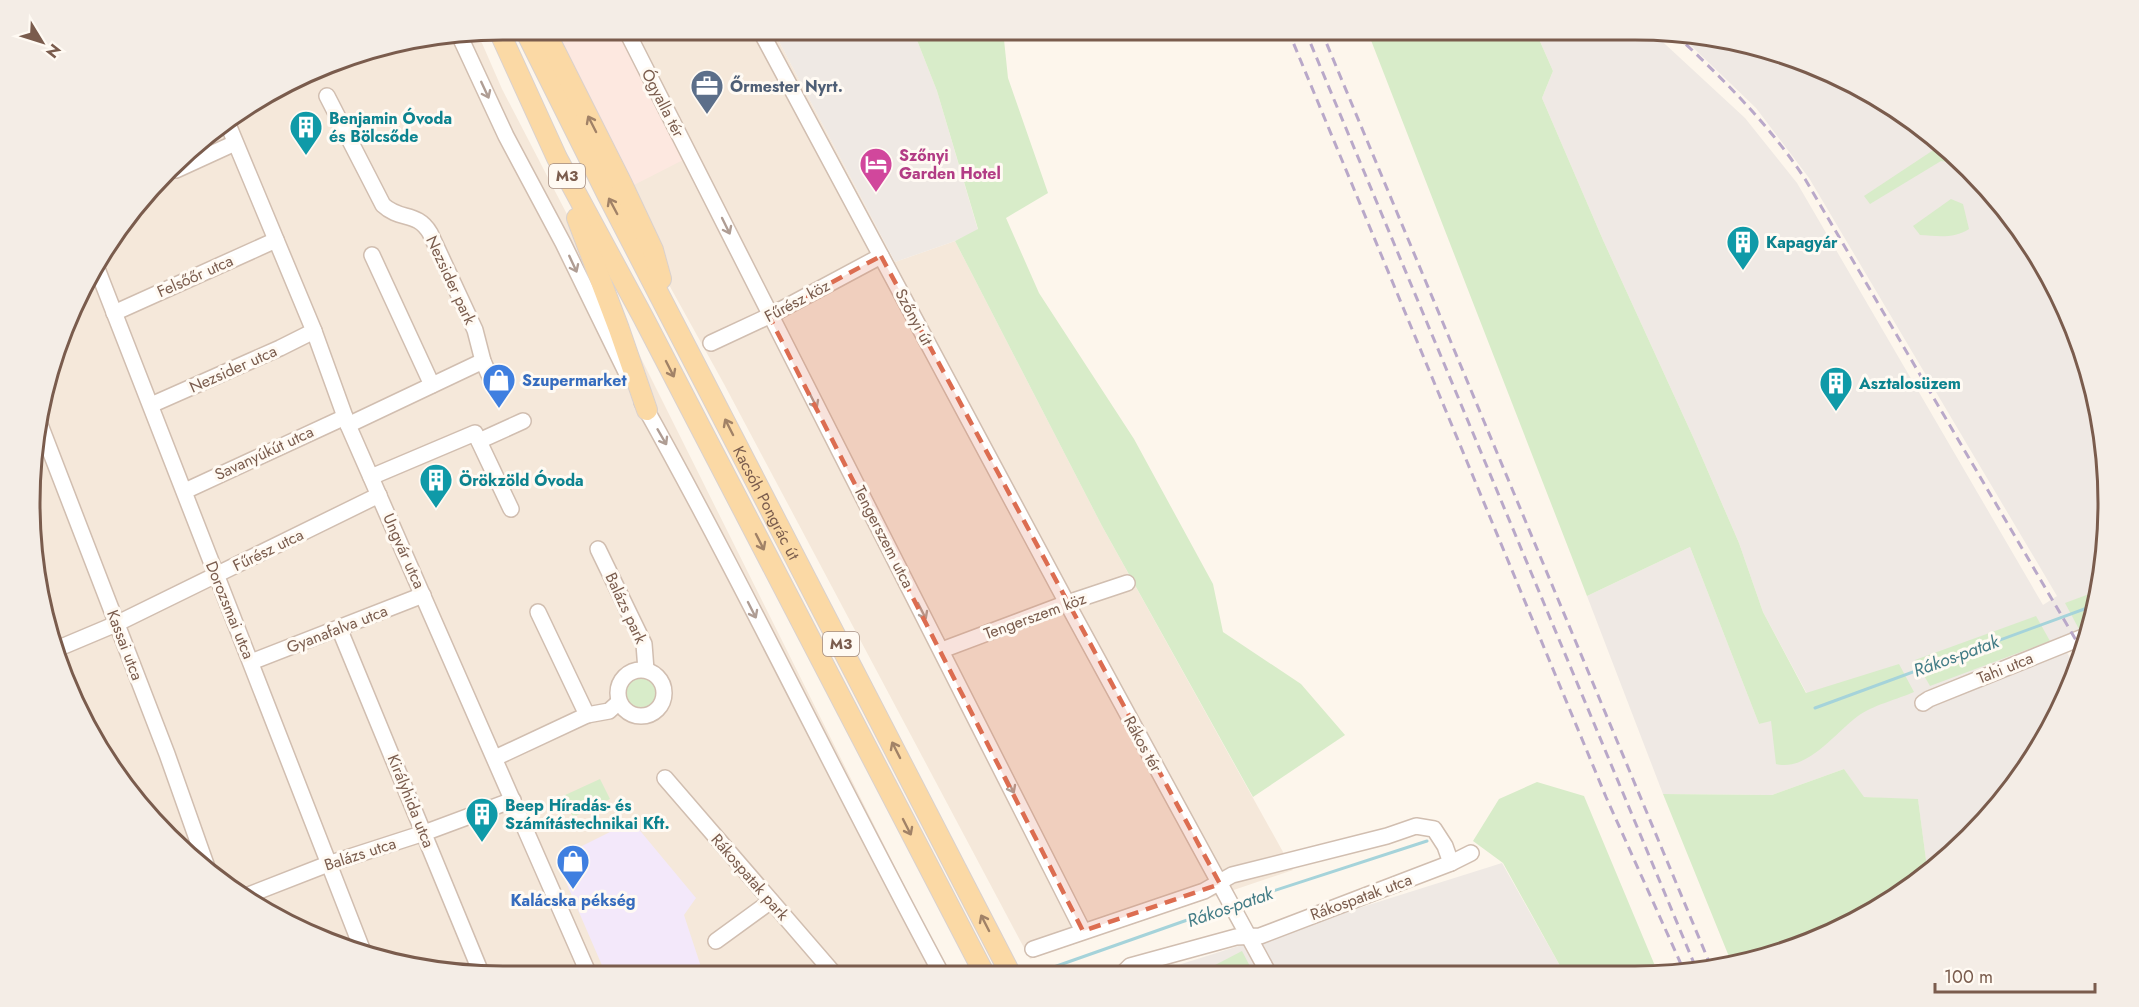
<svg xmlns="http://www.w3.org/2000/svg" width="2139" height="1007" font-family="Jost,sans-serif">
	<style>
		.residential { fill: #f5e8da }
		.commercial { fill: #fde8e0 }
		.industrial { fill: #efe9e4 }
		.education { fill: #f3e8fa }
		.green { fill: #d8ecc9 }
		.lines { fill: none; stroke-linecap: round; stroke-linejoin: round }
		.stream { stroke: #a5d3da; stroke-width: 3 }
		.minor-casing { stroke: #d1beb0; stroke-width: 18 }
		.major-casing { stroke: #dad1cd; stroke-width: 22 }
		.minor { stroke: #fff; stroke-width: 15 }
		.major { stroke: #fbd9a5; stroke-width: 20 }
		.rail { stroke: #b9a8c9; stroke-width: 3; stroke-dasharray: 9 6; stroke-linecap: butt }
		.oneway { stroke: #af9d94 }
		.oneway2 { stroke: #a18267 }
		.marked { fill: #dc6d51; fill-opacity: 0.2; stroke: #dc6d51; stroke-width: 4.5; stroke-dasharray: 12 8; stroke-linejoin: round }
		.labels { text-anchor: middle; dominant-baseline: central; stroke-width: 6; stroke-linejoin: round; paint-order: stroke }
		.shield { fill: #fffaf3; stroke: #a28b7f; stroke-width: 1.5 }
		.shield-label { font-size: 15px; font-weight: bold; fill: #7a5c4d }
		.service-label { font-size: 16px; font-weight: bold; fill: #4e5e75; stroke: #fffaf3; text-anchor: start }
		.street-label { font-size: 16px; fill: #7a5c4d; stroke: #fffaf3 }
		.culture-label { font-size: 16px; font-weight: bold; fill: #0d838f; stroke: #fffaf3; text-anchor: start }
		.hotel-label { font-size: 16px; font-weight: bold; fill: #b23c85; stroke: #fffaf3; text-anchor: start }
		.shop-label { font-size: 16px; font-weight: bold; fill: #366cbe; stroke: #fffaf3; text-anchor: start }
		.water-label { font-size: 18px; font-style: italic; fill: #437c86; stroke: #fffaf3 }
		.rim { fill: none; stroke: #7a5c4d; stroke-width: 3 }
	</style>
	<rect width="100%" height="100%" fill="#fdf6ec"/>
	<g class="residential">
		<polygon points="547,30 773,30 895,262 955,241 1102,526 1293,870 1030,959 724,384 648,247"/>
		<polygon points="478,34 502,89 627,330 949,975 503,977 411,968 322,941 241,897 169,839 79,713 34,565 39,411 66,322 110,241 215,128 351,55"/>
	</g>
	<polygon class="commercial" points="551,30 622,30 687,158 630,187"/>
	<g class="industrial">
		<polygon points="773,30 913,30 937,91 978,230 955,241 895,262"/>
		<polygon points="1535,30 1652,32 1745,118 1797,183 2043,605 2057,596 1809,178 1756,108 1679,34 1728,39 1817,66 1899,110 1971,169 2029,241 2073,323 2100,411 2109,504 2100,596 2090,628 2060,640 2077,670 2073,685 2011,791 1928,875 1918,800 1863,797 1844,769 1772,795 1663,794 1587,596 1690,547 1759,724 1813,705 1763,612 1739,543 1694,439 1603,240 1542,98 1553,71"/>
		<polygon points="1502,863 1564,973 1169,975 1175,966"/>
	</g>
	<polygon class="education" points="632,821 696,898 684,915 704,976 607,977 556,859"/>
	<g class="green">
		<polygon points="913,30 1003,30 1008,78 1048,193 1006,218 1039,293 1134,439 1213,584 1223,632 1301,684 1345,735 1253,797 1102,526 955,241 978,229 937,91"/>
		<path d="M1367,30H1535L1553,71L1542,98L1603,240L1694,439L1739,543L1763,612L1806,693L1899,664L1914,692C1898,699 1871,706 1858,716C1835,733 1807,772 1776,764L1771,721L1759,724L1690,547L1587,596Z"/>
		<polygon points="1941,145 1977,176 1972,176 1960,164 1941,161 1870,204 1864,196"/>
		<path d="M1951,199L1963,204L1969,229C1954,239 1937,236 1920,235L1913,226Z"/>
		<polygon points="2100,590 2091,626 2080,631 2065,603"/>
		<polygon points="2036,616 2050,641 1930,686 1915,660"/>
		<circle cx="641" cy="693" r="19"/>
		<polygon points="1844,769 1864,797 1918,799 1928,875 1817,941 1732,964 1663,794 1772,795"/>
		<polygon points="600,779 610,799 573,817 563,796"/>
		<polygon points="1537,782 1584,796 1658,973 1564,973 1503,863 1473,841 1499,799"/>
		<polygon points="1242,951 1254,974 1196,975"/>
	</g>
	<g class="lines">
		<g class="stream">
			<polyline points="1815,708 2098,604"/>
			<polyline points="1236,903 1427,841"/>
			<polyline points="1034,974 1227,906"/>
		</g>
		<defs>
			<g id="minor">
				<polyline points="626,30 1083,931"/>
				<polyline points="760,30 1067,603 1269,974"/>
				<polyline points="460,37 506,136 563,243 628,376"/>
				<path d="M327,96L383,205C400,221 417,211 430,233L475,330L483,361L496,391"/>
				<polyline points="227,122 314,331 348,425 590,977"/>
				<polyline points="176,170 235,143"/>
				<polyline points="372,255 432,385"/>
				<polyline points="96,266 364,954"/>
				<polyline points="114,313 276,240"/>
				<polyline points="711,343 769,316 881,256"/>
				<path d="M642,402C747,590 840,786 942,975"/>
				<polyline points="151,405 280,348 314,331"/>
				<polyline points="39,422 167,754 208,870"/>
				<polyline points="348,425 483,361"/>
				<polyline points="479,441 523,421"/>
				<polyline points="371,477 475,433 511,509"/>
				<polyline points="185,491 345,417"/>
				<polyline points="598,549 644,644 646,670"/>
				<polyline points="538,612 587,715"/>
				<polyline points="339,628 482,975"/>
				<polyline points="59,648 116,624 379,495"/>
				<polyline points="942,650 1067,603 1127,583"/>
				<polyline points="251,662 423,595"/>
				<circle cx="641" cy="693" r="23"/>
				<polyline points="1923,703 1929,699 2088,635"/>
				<polyline points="495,758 587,715 609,711 619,702"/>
				<polyline points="665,778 836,976"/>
				<polyline points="241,898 328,864 424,833 513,800"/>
				<polyline points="716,941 771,901"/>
				<polyline points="1033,949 1204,891 1232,875 1387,836 1416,826 1434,829 1445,846 1451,863"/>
				<polyline points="1121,975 1130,966 1236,937 1260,936 1451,863 1471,853"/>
			</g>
			<g id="major">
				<path id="s1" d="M525,30L607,194L1011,975"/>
				<polyline points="546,30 552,45 621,182 653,250 661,279"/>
				<polyline points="499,31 557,158 643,317 985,975"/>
				<polyline points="577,218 619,329 647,410"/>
			</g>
		</defs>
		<use href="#minor" class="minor-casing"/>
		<use href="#major" class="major-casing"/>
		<use href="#minor" class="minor"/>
		<use href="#major" class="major"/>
		<g class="rail">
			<polyline points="1288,30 1606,797 1685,973"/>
			<polyline points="1305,30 1698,973"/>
			<polyline points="1321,30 1712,969"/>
			<path d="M1675,34C1723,79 1769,124 1805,179L2083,652"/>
		</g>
	</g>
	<defs><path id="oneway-shaft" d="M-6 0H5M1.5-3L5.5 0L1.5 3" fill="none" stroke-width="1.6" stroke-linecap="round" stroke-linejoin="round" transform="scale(1.5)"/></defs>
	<g class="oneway">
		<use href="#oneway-shaft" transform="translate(485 90) rotate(65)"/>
		<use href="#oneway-shaft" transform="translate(726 226) rotate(64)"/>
		<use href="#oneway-shaft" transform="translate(573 264) rotate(65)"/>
		<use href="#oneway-shaft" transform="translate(813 400) rotate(63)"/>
		<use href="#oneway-shaft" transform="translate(662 437) rotate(60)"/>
		<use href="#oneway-shaft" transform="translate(752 610) rotate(63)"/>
		<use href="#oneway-shaft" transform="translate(922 611) rotate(63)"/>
		<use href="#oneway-shaft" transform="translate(1010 785) rotate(63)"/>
	</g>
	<g class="oneway2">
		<use href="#oneway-shaft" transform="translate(592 124) rotate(-117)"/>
		<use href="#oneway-shaft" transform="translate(613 206) rotate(-118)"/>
		<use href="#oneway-shaft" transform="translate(670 369) rotate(63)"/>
		<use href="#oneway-shaft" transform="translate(729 427) rotate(-117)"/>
		<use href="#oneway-shaft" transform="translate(760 542) rotate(63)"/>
		<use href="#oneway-shaft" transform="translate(896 750) rotate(-117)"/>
		<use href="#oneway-shaft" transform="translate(907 827) rotate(63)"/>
		<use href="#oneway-shaft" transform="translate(985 923) rotate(-117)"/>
	</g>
	<path class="marked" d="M881,256L1220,884L1083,931L769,316Z"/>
	<defs>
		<symbol id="office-pin" viewBox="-11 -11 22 30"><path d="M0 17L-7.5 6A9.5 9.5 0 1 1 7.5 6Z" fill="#5c6f8a" stroke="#fffaf3"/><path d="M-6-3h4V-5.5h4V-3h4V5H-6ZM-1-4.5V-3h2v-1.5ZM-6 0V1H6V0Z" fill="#fff"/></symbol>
		<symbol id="building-pin" viewBox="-11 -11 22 30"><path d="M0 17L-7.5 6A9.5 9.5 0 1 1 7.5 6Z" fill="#0f9aa8" stroke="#fffaf3"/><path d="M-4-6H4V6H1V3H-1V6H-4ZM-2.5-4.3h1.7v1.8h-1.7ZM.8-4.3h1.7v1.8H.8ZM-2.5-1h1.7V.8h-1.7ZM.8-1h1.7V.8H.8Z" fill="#fff"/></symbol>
		<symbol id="hotel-pin" viewBox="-11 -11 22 30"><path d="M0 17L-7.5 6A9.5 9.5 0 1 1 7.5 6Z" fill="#d1479c" stroke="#fffaf3"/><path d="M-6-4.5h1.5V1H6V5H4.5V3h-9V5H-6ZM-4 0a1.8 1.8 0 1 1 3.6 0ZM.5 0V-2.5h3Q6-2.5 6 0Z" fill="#fff"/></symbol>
		<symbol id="shop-pin" viewBox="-11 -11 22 30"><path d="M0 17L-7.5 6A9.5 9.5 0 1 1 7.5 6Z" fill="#3f7fe0" stroke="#fffaf3"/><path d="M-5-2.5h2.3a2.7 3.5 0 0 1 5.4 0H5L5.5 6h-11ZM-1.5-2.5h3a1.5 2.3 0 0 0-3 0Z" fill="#fff"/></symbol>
	</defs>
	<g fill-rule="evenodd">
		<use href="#office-pin" x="688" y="67" width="38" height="52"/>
		<use href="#building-pin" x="287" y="108" width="38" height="52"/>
		<use href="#hotel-pin" x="857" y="145" width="38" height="52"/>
		<use href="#building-pin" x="1724" y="223" width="38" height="52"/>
		<use href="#shop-pin" x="480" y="361" width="38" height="52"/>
		<use href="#building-pin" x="1817" y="364" width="38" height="52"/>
		<use href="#building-pin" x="417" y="461" width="38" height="52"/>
		<use href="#building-pin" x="463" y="795" width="38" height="52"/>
		<use href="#shop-pin" x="554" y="842" width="38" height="52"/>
	</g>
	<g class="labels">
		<g class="shield">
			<rect x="549" y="164" width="36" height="24" rx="4.5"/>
			<rect x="823" y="632" width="36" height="24" rx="4.5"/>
		</g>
		<g class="shield-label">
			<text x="567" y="176">M3</text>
			<text x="841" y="644">M3</text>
		</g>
		<g class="service-label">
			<text x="730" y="86">Őrmester Nyrt.</text>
		</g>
		<g class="street-label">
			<text transform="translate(663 103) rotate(63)">Ógyalla tér</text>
			<text transform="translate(195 276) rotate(-24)">Felsőőr utca</text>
			<text transform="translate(451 280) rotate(65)">Nezsider park</text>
			<text transform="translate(797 301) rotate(-28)">Fűrész köz</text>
			<text transform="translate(914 317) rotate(62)">Szőnyi út</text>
			<text transform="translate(233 369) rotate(-24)">Nezsider utca</text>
			<text transform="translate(264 453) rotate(-25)">Savanyúkút utca</text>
			<text stroke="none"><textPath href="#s1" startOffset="531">Kacsóh Pongrác út</textPath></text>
			<text transform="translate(884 537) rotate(63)">Tengerszem utca</text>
			<text transform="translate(268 550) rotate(-26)">Fűrész utca</text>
			<text transform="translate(404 551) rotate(66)">Ungvár utca</text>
			<text transform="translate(626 608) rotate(65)">Balázs park</text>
			<text transform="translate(230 610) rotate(68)">Dorozsmai utca</text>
			<text transform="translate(1035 616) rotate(-20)">Tengerszem köz</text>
			<text transform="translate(337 629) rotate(-21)">Gyanafalva utca</text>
			<text transform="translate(125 645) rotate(69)">Kassai utca</text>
			<text transform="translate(2005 668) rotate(-22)">Tahi utca</text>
			<text transform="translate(1143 744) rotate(61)">Rákos tér</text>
			<text transform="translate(411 801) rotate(68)">Királyhida utca</text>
			<text transform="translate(360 854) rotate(-18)">Balázs utca</text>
			<text transform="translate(750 877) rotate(49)">Rákospatak park</text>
			<text transform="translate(1361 897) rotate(-20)">Rákospatak utca</text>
		</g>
		<g class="culture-label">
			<text x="329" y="118">Benjamin Óvoda<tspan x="329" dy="18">és Bölcsőde</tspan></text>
			<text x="1766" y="242">Kapagyár</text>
			<text x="1859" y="383">Asztalosüzem</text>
			<text x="459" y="480">Örökzöld Óvoda</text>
			<text x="505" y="805">Beep Híradás- és<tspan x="505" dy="18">Számítástechnikai Kft.</tspan></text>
		</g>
		<g class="hotel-label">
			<text x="899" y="155">Szőnyi<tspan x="899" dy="18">Garden Hotel</tspan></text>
		</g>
		<g class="shop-label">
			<text x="522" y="380">Szupermarket</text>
			<text x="573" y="900" text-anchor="middle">Kalácska pékség</text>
		</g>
		<g class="water-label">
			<text transform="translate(1956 656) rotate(-20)">Rákos-patak</text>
			<text transform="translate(1230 907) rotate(-19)">Rákos-patak</text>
		</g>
	</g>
	<path d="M0 0H2139V1007H0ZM503 40H1635A463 463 0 0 1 2098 503V503A463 463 0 0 1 1635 966H503A463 463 0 0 1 40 503V503A463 463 0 0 1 503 40Z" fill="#f4ede6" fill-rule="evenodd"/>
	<path class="rim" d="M503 40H1635A463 463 0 0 1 2098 503V503A463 463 0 0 1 1635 966H503A463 463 0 0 1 40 503V503A463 463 0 0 1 503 40Z"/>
	<g transform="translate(42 42) rotate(128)" stroke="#fffaf3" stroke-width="4.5" paint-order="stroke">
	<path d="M0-4.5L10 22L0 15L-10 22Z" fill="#7a5c4d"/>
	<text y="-9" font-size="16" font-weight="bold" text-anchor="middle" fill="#7a5c4d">N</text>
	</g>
	<path d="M1935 983v9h160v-9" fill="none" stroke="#7a5c4d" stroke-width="3"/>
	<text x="1944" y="983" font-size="18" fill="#7a5c4d" stroke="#fffaf3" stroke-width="4.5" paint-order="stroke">100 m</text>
</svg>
